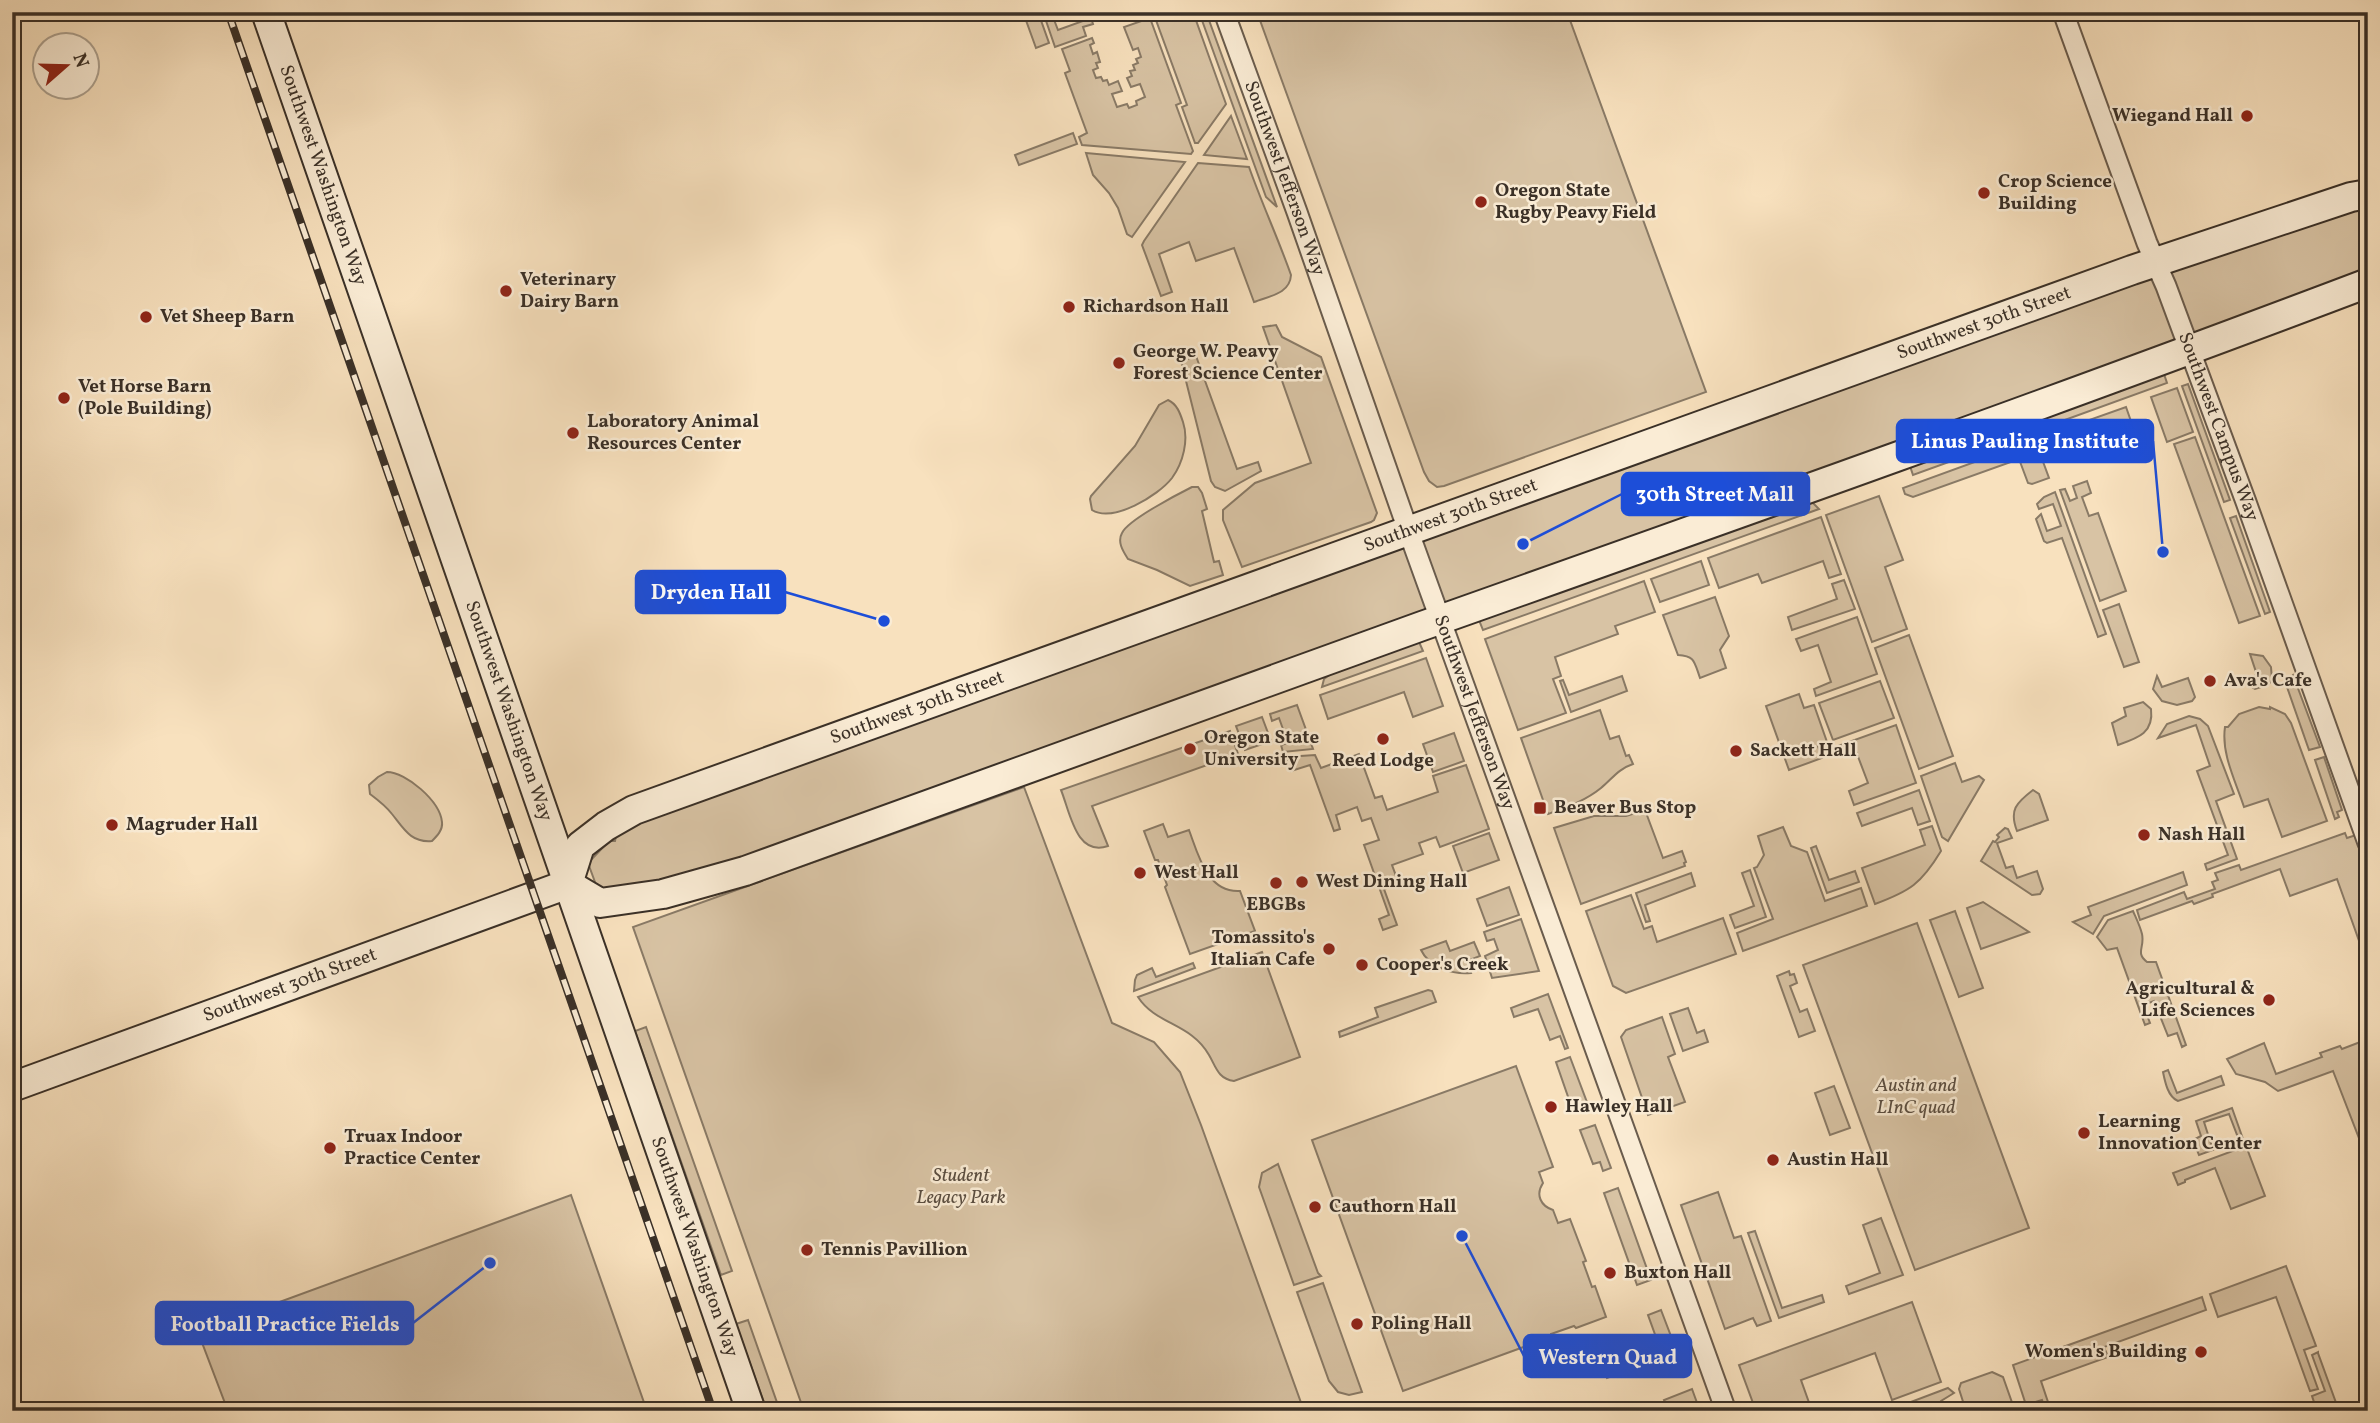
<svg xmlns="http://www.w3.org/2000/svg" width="2380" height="1423" font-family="Vollkorn,serif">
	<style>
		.green { fill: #d8c3a4; stroke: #897a66; stroke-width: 2 }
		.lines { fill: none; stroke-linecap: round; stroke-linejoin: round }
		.street-casing { stroke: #6a5c4d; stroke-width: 23 }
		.secondary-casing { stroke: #3a3027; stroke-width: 32 }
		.street { stroke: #faecd5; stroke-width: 19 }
		.secondary { stroke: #faecd5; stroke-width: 28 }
		.rail-casing { stroke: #3a3027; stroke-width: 8 }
		.rail { stroke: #faecd5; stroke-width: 5; stroke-dasharray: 16; stroke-linecap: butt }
		.poi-dot { fill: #8f2418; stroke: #faecd5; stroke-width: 2.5 }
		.labels { text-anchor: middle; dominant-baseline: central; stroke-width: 5; stroke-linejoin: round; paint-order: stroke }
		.poi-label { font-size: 19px; font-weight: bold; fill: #3a3027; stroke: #faecd5; text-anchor: start }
		.street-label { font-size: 19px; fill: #3a3027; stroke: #faecd5 }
		.park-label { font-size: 19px; font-style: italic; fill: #5a4d40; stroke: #faecd5 }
		.leader { fill: none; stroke: #1d4ed8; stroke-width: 2.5 }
		.callout-dot { fill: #1d4ed8; stroke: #faecd5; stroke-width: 2.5 }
		.callout { fill: #1d4ed8; stroke: #1d4ed8; stroke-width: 2.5 }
		.callout-label { font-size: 21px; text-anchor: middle; font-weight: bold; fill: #fff }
	</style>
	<rect width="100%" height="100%" fill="#f8e1be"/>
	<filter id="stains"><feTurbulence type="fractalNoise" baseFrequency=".00286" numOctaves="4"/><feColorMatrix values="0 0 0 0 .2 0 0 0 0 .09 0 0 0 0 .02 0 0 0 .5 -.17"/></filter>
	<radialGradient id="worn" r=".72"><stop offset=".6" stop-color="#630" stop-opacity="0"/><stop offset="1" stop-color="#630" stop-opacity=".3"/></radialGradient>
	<g class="green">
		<polygon points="1023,12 1038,12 1049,43 1036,48"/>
		<polygon points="1043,12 1051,12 1058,30 1091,18 1093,24 1083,27 1086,36 1055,47"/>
		<polygon points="1153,12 1193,12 1226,104 1198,143 1195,143 1182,107 1187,105"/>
		<polygon points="1199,12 1206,12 1277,207 1266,197"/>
		<polygon points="1257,12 1567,12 1706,392 1444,486 1437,487 1429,481 1424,472"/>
		<polygon points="1150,18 1181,103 1176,105 1193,151 1191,154 1082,145 1079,137 1087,133 1065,73 1070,71 1062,49 1092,38 1094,43 1090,45 1093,54 1097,52 1100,62 1096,63 1098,68 1093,70 1096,78 1101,77 1103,81 1107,80 1109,85 1118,81 1122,91 1112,94 1117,107 1127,104 1129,108 1137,105 1136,101 1145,97 1140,84 1131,87 1127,78 1132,76 1130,71 1135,70 1133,65 1138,63 1136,59 1141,57 1138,48 1133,50 1124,27"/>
		<polygon points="1231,116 1247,159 1204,155"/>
		<polygon points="1073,133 1077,144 1019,165 1015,155"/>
		<polygon points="1086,153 1185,162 1132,237 1127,234 1118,208 1109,193 1093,175"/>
		<path d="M1198,163L1249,167C1262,204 1278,238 1291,275C1290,294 1269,296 1254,302L1234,248L1196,261L1189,242L1159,254L1172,292L1161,296L1142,245L1144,241Z"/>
		<polygon points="2368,200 2368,278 708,877 599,893 588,863 609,841 615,841 616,836 634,824"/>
		<polygon points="1276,325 1282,337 1321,357 1377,513 1374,520 1371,522 1242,567 1223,520 1223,510 1255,483 1311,463 1263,327"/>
		<polygon points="1196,356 1237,469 1258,462 1261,471 1225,491 1215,487 1211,481 1181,361"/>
		<polygon points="2164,374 2167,383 1913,475 1910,466"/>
		<polygon points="2188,384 2230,500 2224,502 2182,386"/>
		<polygon points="2177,388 2193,432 2167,442 2151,397"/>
		<path d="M1168,400C1177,404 1180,413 1183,422C1189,440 1183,463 1172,478C1158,496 1113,523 1092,510L1090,499L1091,496L1135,446L1159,405Z"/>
		<polygon points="2126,407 2133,427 2076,448 2076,451 2049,461 2041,437"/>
		<polygon points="2195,437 2260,616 2239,623 2174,444"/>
		<polygon points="2035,440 2049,478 2032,484 2028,483 2019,459 1913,497 1905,494 1903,488"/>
		<polygon points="2087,481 2091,493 2082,497 2089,516 2098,513 2126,591 2100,601 2060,490 2065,489 2070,501 2077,498 2073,486"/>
		<path d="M1192,487H1198L1202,493L1207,509L1202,511L1214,562L1219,561L1223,575L1190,586L1157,570L1128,559C1123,551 1117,542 1122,533C1128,520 1178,494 1192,487Z"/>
		<polygon points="2055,492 2106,634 2098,637 2062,538 2047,543 2044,541 2036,519 2041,514 2047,531 2061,526 2053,504 2039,509 2037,504 2044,497"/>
		<polygon points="1879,496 1903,560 1885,567 1907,629 1872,642 1826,515"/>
		<polygon points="1811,501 1819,509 1483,630 1479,620"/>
		<polygon points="2236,516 2270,612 2265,614 2230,518"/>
		<polygon points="1821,517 1841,574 1829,578 1823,561 1762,583 1758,574 1719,588 1708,558"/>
		<polygon points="1701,561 1709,585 1660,602 1651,579"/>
		<polygon points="1844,580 1855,609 1792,630 1788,617 1837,599 1832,584"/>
		<polygon points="1644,581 1655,612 1615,626 1618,634 1555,657 1561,676 1553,679 1566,713 1518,730 1485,639"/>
		<path d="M1715,597L1729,636L1720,650L1726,668L1700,678C1694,661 1695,656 1678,655L1663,615Z"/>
		<polygon points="2119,604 2139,662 2124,667 2103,610"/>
		<polygon points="1857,617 1877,674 1816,696 1814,689 1831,682 1818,645 1801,651 1796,639"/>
		<polygon points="1909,635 1953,756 1919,769 1875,648"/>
		<polygon points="1419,642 1423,651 1322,687 1324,679 1332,673"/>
		<polygon points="2250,654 2263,656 2271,667 2272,680 2268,685 2255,689 2241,681 2257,675"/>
		<polygon points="1426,658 1443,706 1413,717 1404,692 1328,719 1320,695"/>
		<polygon points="2293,675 2320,747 2309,750 2287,687 2288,680"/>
		<polygon points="1622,676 1627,691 1571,712 1560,681 1563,680 1569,695"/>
		<polygon points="2157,676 2162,687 2188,678 2195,697 2192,701 2177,705 2162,701 2153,689"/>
		<polygon points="1880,681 1894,718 1833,740 1819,703"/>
		<polygon points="1799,694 1804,708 1814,705 1827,742 1818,746 1822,758 1789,770 1766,706"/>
		<path d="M2143,702L2151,709C2154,733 2138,738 2118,745L2112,723L2126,716L2124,708Z"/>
		<polygon points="1297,705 1313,749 1283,752 1281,745 1288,743 1279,718 1272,721 1270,714"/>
		<path d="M2259,707L2270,709V707L2285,714L2291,723L2327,821L2282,837L2268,799L2244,807C2236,782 2221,754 2225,727H2228L2239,714Z"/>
		<path d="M1600,710L1610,739L1619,736L1626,756L1629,755L1633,764C1618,769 1612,779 1601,788C1585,801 1567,807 1548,814L1521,738Z"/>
		<polygon points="2189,716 2200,719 2208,726 2234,794 2216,801 2237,859 2207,870 2205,864 2228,855 2197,771 2210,766 2196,725 2158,738 2167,724"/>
		<polygon points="1262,717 1271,741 1245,750 1236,726"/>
		<polygon points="1896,725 1916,783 1854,805 1849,791 1868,783 1854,746 1837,752 1835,747"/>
		<path d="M1230,731L1238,754L1092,806L1108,846C1076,857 1070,812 1061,790Z"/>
		<polygon points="1454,733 1464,761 1433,772 1423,744"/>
		<polygon points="1359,754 1375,798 1382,796 1387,810 1438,792 1433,776 1466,765 1489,829 1440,847 1436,837 1419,843 1423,854 1392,865 1399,884 1384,889 1397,925 1383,930 1379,919 1389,915 1364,845 1379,840 1371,818 1362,821 1357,807 1336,815 1340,829 1334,831 1310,765 1291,771 1286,757 1315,755 1321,768"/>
		<polygon points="2324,757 2342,810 2337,812 2339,817 2335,819 2315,760"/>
		<polygon points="1955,763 1962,782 1979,776 1984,780 1948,841 1942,837 1921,776"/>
		<path d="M387,772C406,772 440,801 442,822C443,830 437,836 432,841C411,843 404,829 392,814C386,806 378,800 370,794L369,785L378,777Z"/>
		<polygon points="1024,787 1112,1023 1154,1042 1180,1072 1201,1125 1304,1411 804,1411 633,927"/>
		<polygon points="1919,790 1930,821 1918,825 1912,808 1862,826 1857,813"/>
		<path d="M2033,790L2039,794L2048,820L2017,831C2009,810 2016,803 2033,790Z"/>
		<polygon points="1645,810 1663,858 1682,851 1686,862 1684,863 1685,866 1581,904 1554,828 1594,816 1626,816"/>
		<path d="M1163,824L1168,837L1189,830C1198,854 1207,893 1240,891L1255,931L1190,954L1165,887L1167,885L1158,860H1155L1144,831Z"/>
		<path d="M1932,826L1941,851C1921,884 1910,891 1875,904L1862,868L1925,845L1920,830Z"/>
		<polygon points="1783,827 1791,846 1807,852 1825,901 1861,888 1867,906 1743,951 1737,933 1773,919 1754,868 1757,867 1764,855 1758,836"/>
		<polygon points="2005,828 2008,829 2012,838 1997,843 2006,868 2013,866 2017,878 2037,871 2043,889 2040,894 2032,895 1981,861 1993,841 1995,842 1999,837 1997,835"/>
		<polygon points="1489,833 1499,860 1463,873 1453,846"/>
		<polygon points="2345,833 2347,838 2356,835 2368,869 2368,950 2363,952 2337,879 2290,896 2280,869 2212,894 2213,897 2194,904 2192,901 2140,920 2137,910 2184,892 2187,899 2215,889 2212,882 2218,880 2215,873 2239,865 2241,870"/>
		<polygon points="1816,846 1829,880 1855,871 1859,882 1827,893 1811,848"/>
		<polygon points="1750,870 1766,917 1735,928 1730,915 1754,906 1742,873"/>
		<polygon points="2183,872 2187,885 2104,916 2093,934 2073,922 2091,915 2088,907"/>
		<polygon points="1691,873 1695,886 1645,905 1650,921 1646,922 1636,893"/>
		<polygon points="1509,887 1519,915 1487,926 1477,899"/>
		<polygon points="1631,895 1644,929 1652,926 1657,942 1723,918 1736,954 1626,993 1613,986 1586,911"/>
		<polygon points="1983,902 2029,932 1981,949 1967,908"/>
		<polygon points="1955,911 1983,988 1959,997 1930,920"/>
		<path d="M2133,911C2136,918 2140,926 2142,934C2145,947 2135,953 2147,962H2156L2186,1045L2182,1047L2177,1033L2168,1036L2154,1001L2143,1005L2150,1023L2145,1025L2117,948L2107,950L2097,937L2108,920Z"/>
		<polygon points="1521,919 1539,971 1492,978 1485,956 1498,950 1494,939 1487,941 1484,932"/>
		<polygon points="1917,923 2029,1228 1915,1270 1803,965"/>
		<path d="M1446,941L1450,951L1474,942L1480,956L1467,961L1471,973C1453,975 1429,967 1421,950Z"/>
		<path d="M1262,952L1300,1057L1234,1081C1218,1079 1216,1067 1209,1055C1191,1023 1156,1025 1138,997Z"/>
		<polygon points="1193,963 1195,968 1134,991 1135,980 1137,975 1152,968 1156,977"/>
		<polygon points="1789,971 1790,975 1794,974 1797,983 1790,986 1800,1012 1807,1009 1815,1031 1799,1037 1777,976"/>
		<polygon points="1428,990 1432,991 1436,1002 1340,1037 1339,1032 1378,1017 1375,1008"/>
		<polygon points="1548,994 1568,1048 1565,1049 1560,1036 1550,1040 1538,1009 1514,1017 1511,1008"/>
		<polygon points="1688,1008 1697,1033 1704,1030 1708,1042 1683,1051 1670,1014"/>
		<polygon points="1662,1017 1675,1054 1668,1057 1685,1102 1648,1115 1621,1037 1626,1030"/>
		<polygon points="646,1027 732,1271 721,1275 635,1031"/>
		<polygon points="2368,1039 2368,1150 2364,1151 2333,1071 2278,1091 2265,1082 2236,1074 2227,1059 2264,1043 2276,1074 2322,1057 2320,1053 2340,1046 2342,1049"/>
		<polygon points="1570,1057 1588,1105 1573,1111 1556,1062"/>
		<path d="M1516,1066L1553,1167L1539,1172L1543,1183C1535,1195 1541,1206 1553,1210L1558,1223L1570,1219L1586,1261L1583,1262L1592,1287L1595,1286L1606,1317L1576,1328L1574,1326L1551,1334V1337L1403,1391L1312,1140Z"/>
		<path d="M2168,1070L2177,1093L2221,1076L2224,1085L2178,1101C2168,1097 2165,1082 2163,1072Z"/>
		<polygon points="1834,1086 1850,1128 1830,1135 1815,1093"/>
		<polygon points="2232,1108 2243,1139 2239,1140 2229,1114 2204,1122 2213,1150 2199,1155 2193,1140 2201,1136 2196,1121"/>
		<polygon points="1595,1125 1611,1168 1603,1171 1600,1162 1593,1164 1580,1130"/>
		<polygon points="2246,1146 2265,1196 2231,1209 2215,1168 2185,1180 2185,1182 2178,1185 2173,1173"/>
		<polygon points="1278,1164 1318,1273 1321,1276 1294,1285 1259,1187 1262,1173"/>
		<polygon points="1618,1188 1651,1280 1637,1285 1604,1193"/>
		<polygon points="1718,1192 1734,1238 1741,1236 1771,1321 1757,1326 1753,1318 1725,1329 1681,1205"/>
		<polygon points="571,1195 647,1411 228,1411 198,1332"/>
		<polygon points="1881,1218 1903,1275 1849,1294 1846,1286 1880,1273 1863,1225"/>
		<polygon points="1755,1231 1782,1308 1822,1295 1824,1302 1779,1318 1748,1233"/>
		<polygon points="2286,1266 2316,1346 2304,1350 2318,1389 2310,1391 2276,1297 2218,1317 2210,1294"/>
		<polygon points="1323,1283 1362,1392 1349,1395 1338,1392 1329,1381 1297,1292"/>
		<polygon points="2202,1297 2206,1310 2104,1347 2108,1357 2041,1381 2051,1411 2046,1411 2042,1400 2026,1405 2013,1365"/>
		<polygon points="1912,1302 1941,1382 1892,1400 1875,1353 1801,1380 1812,1411 1756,1411 1739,1365"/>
		<polygon points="1661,1310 1677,1352 1607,1378 1603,1367 1649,1350 1647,1344 1657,1340 1648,1315"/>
		<polygon points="748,1320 780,1411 767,1411 736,1324"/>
		<polygon points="2318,1352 2318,1353 2339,1411 2317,1411 2312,1396 2325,1391 2312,1355"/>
		<polygon points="1992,1372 2003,1377 2015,1411 1966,1411 1959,1389 1961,1383"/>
		<polygon points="1948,1388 1954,1393 1941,1401 1933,1411 1907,1411 1906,1406 1908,1403"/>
		<polygon points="1692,1389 1700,1411 1656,1411 1667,1407 1664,1400"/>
	</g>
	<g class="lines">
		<defs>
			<g id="street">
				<path id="s1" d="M1224,12L1297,212L1408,530L1726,1411"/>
				<path id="s2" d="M2063,12L2147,243L2166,286L2246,502L2368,843"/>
			</g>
			<g id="secondary">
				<path id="s3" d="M266,12L751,1411"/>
				<path id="s4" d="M568,884L580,846L606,826L634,810L2132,270L2351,197L2368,194"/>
				<path d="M568,884L600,903L663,894L745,871C971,789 1196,706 1422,626C1738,514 2054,402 2368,283"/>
				<path id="s5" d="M12,1087L568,884"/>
			</g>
		</defs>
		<use href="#street" class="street-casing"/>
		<use href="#secondary" class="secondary-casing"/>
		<use href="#street" class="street"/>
		<use href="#secondary" class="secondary"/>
		<defs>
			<polyline id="rail" points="228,12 713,1411"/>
		</defs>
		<use href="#rail" class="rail-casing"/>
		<use href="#rail" class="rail"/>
	</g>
	<g class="poi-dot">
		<circle cx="2247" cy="116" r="7"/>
		<circle cx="1984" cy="193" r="7"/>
		<circle cx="1481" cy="202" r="7"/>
		<circle cx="506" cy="291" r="7"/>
		<circle cx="1069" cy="307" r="7"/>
		<circle cx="146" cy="317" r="7"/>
		<circle cx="1119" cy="363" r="7"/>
		<circle cx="64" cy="398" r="7"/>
		<circle cx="573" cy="433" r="7"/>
		<circle cx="2210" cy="681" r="7"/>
		<circle cx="1383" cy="739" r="7"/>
		<circle cx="1190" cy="749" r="7"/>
		<circle cx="1736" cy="751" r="7"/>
		<rect x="1533" y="801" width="14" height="14" rx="3.5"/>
		<circle cx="112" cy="825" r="7"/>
		<circle cx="2144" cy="835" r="7"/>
		<circle cx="1140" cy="873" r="7"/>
		<circle cx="1302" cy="882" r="7"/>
		<circle cx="1276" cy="883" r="7"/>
		<circle cx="1329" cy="949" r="7"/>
		<circle cx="1362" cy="965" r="7"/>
		<circle cx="2269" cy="1000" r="7"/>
		<circle cx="1551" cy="1107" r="7"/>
		<circle cx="2084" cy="1133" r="7"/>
		<circle cx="330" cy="1148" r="7"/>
		<circle cx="1773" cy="1160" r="7"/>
		<circle cx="1315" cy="1207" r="7"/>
		<circle cx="807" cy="1250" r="7"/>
		<circle cx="1610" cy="1273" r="7"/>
		<circle cx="1357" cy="1324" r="7"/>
		<circle cx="2201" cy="1352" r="7"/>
	</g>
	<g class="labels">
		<g class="poi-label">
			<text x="2233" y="116" text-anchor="end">Wiegand Hall</text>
			<text x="1998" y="182">Crop Science<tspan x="1998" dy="22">Building</tspan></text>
			<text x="1495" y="191">Oregon State<tspan x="1495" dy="22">Rugby Peavy Field</tspan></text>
			<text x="520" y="280">Veterinary<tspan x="520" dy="22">Dairy Barn</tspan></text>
			<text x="1083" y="307">Richardson Hall</text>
			<text x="160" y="317">Vet Sheep Barn</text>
			<text x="1133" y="352">George W. Peavy<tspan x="1133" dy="22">Forest Science Center</tspan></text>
			<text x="78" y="387">Vet Horse Barn<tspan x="78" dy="22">(Pole Building)</tspan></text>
			<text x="587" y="422">Laboratory Animal<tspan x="587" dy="22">Resources Center</tspan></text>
			<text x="2224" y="681">Ava's Cafe</text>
			<text x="1204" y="738">Oregon State<tspan x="1204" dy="22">University</tspan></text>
			<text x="1750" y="751">Sackett Hall</text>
			<text x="1383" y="761" text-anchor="middle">Reed Lodge</text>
			<text x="1554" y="808">Beaver Bus Stop</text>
			<text x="126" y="825">Magruder Hall</text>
			<text x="2158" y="835">Nash Hall</text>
			<text x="1154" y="873">West Hall</text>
			<text x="1316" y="882">West Dining Hall</text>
			<text x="1276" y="905" text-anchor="middle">EBGBs</text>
			<text x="1315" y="938" text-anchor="end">Tomassito's<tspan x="1315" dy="22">Italian Cafe</tspan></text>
			<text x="1376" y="965">Cooper's Creek</text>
			<text x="2255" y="989" text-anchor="end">Agricultural &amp;<tspan x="2255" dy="22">Life Sciences</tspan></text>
			<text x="1565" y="1107">Hawley Hall</text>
			<text x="2098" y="1122">Learning<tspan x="2098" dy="22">Innovation Center</tspan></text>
			<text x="344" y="1137">Truax Indoor<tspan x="344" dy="22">Practice Center</tspan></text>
			<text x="1787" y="1160">Austin Hall</text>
			<text x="1329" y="1207">Cauthorn Hall</text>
			<text x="821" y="1250">Tennis Pavillion</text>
			<text x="1624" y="1273">Buxton Hall</text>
			<text x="1371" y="1324">Poling Hall</text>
			<text x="2187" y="1352" text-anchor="end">Women's Building</text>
		</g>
		<g class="street-label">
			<text stroke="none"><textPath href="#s3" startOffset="173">Southwest Washington Way</textPath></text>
			<text stroke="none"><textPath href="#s1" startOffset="177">Southwest Jefferson Way</textPath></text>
			<text stroke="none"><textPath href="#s4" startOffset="1540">Southwest 30th Street</textPath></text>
			<text stroke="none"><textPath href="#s2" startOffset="443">Southwest Campus Way</textPath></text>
			<text stroke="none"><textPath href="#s4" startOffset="973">Southwest 30th Street</textPath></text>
			<text stroke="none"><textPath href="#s4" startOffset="406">Southwest 30th Street</textPath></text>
			<text stroke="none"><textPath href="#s3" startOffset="740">Southwest Washington Way</textPath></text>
			<text stroke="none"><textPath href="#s1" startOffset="744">Southwest Jefferson Way</textPath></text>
			<text stroke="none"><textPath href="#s5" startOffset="296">Southwest 30th Street</textPath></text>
			<text stroke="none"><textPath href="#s3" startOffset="1307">Southwest Washington Way</textPath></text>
		</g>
		<g class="park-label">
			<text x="1916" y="1086">Austin and<tspan x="1916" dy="22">LInC quad</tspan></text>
			<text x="961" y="1176">Student<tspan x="961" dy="22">Legacy Park</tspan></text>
		</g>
	</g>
	<path class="leader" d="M2163 552L2153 441M1523 544L1622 494M884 621L785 592M490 1263L413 1323M1462 1236L1524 1356"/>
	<g class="callout-dot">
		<circle cx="2163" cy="552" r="7"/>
		<circle cx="1523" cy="544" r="7"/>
		<circle cx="884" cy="621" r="7"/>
		<circle cx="490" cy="1263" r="7"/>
		<circle cx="1462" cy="1236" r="7"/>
	</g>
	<g class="callout">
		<rect x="1897" y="420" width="256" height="42" rx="7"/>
		<rect x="1622" y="473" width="187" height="42" rx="7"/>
		<rect x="636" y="571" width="149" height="42" rx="7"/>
		<rect x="156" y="1302" width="257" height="42" rx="7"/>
		<rect x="1524" y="1335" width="167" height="42" rx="7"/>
	</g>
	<g class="callout-label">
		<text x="2025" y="448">Linus Pauling Institute</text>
		<text x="1715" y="501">30th Street Mall</text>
		<text x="711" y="599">Dryden Hall</text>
		<text x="285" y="1331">Football Practice Fields</text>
		<text x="1608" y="1364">Western Quad</text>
	</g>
	<rect width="2380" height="1423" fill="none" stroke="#f8e1be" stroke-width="42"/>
	<rect x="14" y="14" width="2352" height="1395" fill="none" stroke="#3a3027" stroke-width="3.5"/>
	<rect x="21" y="21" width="2338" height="1381" fill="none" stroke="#3a3027" stroke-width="2"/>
	<g transform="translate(66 66) rotate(70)"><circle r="33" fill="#faecd5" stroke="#ada18f" stroke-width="2"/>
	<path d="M0-5L12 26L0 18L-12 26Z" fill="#8f2418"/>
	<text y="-10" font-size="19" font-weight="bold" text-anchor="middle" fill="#3a3027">N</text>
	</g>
	<rect width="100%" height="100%" filter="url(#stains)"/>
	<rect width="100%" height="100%" fill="url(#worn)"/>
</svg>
